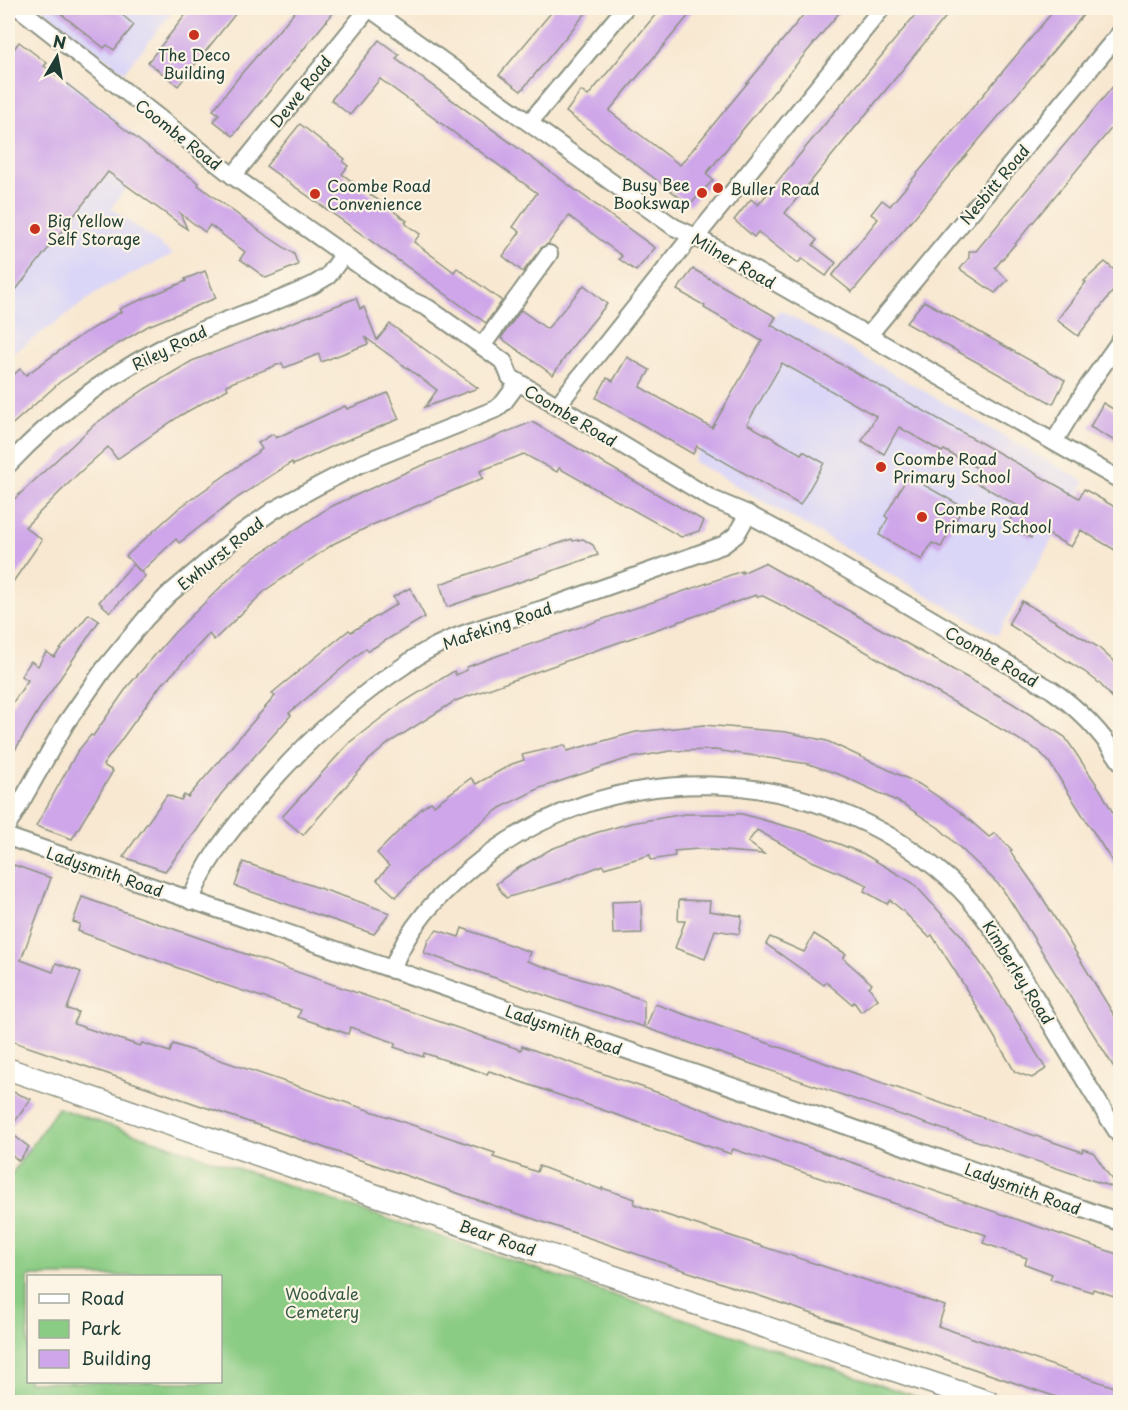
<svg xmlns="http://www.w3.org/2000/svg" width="1128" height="1410" font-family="'Playpen Sans',sans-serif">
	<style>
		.built { fill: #dad6f7 }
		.green { fill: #8bcc84; stroke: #55845c; stroke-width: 1.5; fill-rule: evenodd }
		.building { fill: #cea6e9 }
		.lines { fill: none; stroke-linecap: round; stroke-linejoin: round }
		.minor-casing { stroke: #8c9282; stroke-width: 20 }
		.tertiary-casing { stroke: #8c9282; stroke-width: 24 }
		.minor { stroke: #fff; stroke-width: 16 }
		.tertiary { stroke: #fff; stroke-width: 21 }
		.poi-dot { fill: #c8321e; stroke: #fcf5e5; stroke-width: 2 }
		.labels { text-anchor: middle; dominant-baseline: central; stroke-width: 4.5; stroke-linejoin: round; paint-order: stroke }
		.poi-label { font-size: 16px; fill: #1f3d34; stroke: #fcf5e5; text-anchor: start }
		.street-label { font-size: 16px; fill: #1f3d34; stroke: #fcf5e5 }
		.park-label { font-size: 16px; fill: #355a44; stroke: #fcf5e5 }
	</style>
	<rect width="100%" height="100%" fill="#fcf5e5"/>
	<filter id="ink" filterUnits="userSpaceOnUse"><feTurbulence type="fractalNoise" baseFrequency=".0167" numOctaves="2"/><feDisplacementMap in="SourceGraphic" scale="12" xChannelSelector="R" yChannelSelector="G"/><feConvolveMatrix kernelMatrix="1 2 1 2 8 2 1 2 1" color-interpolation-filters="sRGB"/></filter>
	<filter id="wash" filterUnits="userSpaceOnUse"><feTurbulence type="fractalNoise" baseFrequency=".008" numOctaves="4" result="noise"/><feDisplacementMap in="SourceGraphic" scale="24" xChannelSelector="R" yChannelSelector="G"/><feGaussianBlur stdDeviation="1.35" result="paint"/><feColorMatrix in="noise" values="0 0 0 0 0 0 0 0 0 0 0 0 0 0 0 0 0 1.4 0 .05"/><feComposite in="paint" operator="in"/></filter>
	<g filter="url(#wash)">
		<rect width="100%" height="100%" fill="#f8e8d1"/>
		<g class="built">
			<polygon points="41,8 176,8 124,72"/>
			<polygon points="66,78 154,151 111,208 173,254 105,287 12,354 8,351 8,151"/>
			<polygon points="780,310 1085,482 997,635 693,461"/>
		</g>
		<path class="green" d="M58,1108L932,1402H8V1179ZM28,1276H220V1382H28Z"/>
		<g id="blocks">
			<g class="building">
				<polygon points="54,8 114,8 134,25 114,50 107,45 104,48"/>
				<polygon points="191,8 240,8 178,86 148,62"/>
				<polygon points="298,8 337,8 233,136 214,121 219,114 213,110 241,74"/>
				<polygon points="555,8 590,8 521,91 499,75"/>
				<polygon points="661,8 695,8 609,111 680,165 809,8 843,8 706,174 713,180 690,205 566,112 581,91 588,96"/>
				<polygon points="921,8 953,8 785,213 817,240 813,245 836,263 826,276 802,259 798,263 758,232 754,237 734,220 751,199 758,205"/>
				<polygon points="1056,8 1089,8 852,292 832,276 878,219 871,214 882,200 890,206"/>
				<polygon points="379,40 399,55 396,59 655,248 636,271 619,259 622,256 569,216 548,244 541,248 523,272 503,256 520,232 513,227 537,193 380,79 350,115 331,100"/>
				<polygon points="19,42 47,63 44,66 154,152 199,183 198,185 261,232 294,254 298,265 266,278 240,259 245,252 210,225 205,232 180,213 187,229 108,172 8,300 8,57"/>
				<polygon points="1120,78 1120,118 995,268 1008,280 995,293 960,269 969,258 969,251 976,251"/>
				<polygon points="300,124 345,159 343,162 348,166 342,174 407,221 405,222 407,225 420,234 414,242 454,272 457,268 502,301 486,323 266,166"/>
				<polygon points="1105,262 1120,275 1120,282 1078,336 1057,320 1086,282 1084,281"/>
				<polygon points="693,269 776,317 771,325 1079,498 1084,489 1120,510 1120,553 1081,530 1071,547 1037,528 1031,538 1007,525 1018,506 972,480 979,469 944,450 942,452 899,427 884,454 862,441 876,416 782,363 747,424 801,454 803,451 824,463 800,505 697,446 693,454 596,398 607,378 613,381 627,357 650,370 640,387 712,428 762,341 704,308 705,306 677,290"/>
				<polygon points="205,271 216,298 148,326 103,353 60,382 8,428 8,380 20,369 26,375 83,334 121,312 119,309 186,281 185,279"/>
				<polygon points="584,285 607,304 572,347 553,375 501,338 521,310 547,329"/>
				<polygon points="356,298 360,309 364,307 377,340 390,324 478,388 425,407 437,390 366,338 368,344 321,362 319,354 284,368 282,363 226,385 228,389 181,415 117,459 108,447 80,472 25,527 42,540 8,589 8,505 95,424 145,389 192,361"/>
				<polygon points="924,301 1065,380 1053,404 906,323"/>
				<polygon points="388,393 399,419 333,446 293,465 292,462 237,498 179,543 176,539 141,572 126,556 179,508 262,449 258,443 273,434 276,438 345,406 347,409"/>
				<polygon points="1103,403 1120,413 1120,444 1090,427"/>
				<polygon points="532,422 704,521 699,531 681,537 559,468 557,472 524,454 480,471 483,478 372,525 335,543 267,589 214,640 209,634 164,683 163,682 103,765 113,771 72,839 36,826 77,752 91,735 93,736 128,686 175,632 243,565 328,508 411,470"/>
				<polygon points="908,476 963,507 941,547 932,543 922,560 879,535 888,518 885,516"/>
				<polygon points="572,539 573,541 583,539 593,545 598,555 447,607 440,584"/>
				<polygon points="764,563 1012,703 1065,737 1101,791 1120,826 1120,874 1049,762 1039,751 814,622 763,596 757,597 756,595 594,651 455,701 390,742 369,760 303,835 282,817 350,742 397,706 454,671 456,675 467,670 467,667 491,658 742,571 742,573"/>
				<polygon points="133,564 145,576 110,612 99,602"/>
				<polygon points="410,588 425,617 368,651 366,648 289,713 291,715 221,794 197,830 165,871 123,857 167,795 181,800 184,795 188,797 275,696 272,693 349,630 351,632 397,604 393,597"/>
				<polygon points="1022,601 1098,647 1120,667 1120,706 1099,683 1085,672 1008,624"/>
				<polygon points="89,614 99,621 40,708 8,762 8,710 28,680 21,676 31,661 38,666 46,652 54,657"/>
				<polygon points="704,725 786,732 827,741 919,784 959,811 989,837 995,833 1012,850 1010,851 1039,892 1120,1025 1120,1077 1013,905 1001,887 986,872 939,828 903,804 843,776 809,764 715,750 670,751 626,759 540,788 500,808 441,853 418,873 396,897 377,880 389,866 377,853 421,809 431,802 434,805 471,778 476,784 512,764 524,760 522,755 565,745 567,751 636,732"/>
				<polygon points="685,814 742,814 814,834 864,854 913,883 962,936 991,978 1046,1069 1032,1078 1015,1072 962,982 932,935 929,937 904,912 890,900 887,904 864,891 868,885 812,861 757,830 748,842 764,854 698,849 674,851 675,856 651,860 650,855 604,868 603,865 562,881 506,898 496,884 515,870 551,849 595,833 631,823"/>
				<polygon points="243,862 360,902 390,913 374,934 269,898 235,886"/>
				<polygon points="14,865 51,878 21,960 53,972 56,963 81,972 67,1009 78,1012 74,1024 140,1046 142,1043 170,1052 173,1044 495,1153 493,1157 514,1164 537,1172 539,1166 602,1190 602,1188 635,1199 634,1204 645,1208 945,1306 938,1326 1120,1389 1120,1402 1071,1402 8,1040 8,883"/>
				<polygon points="82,897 521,1050 522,1046 662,1094 764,1132 1120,1255 1120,1298 1093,1289 1092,1292 1050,1279 1052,1274 1025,1264 1027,1258 983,1243 986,1235 841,1185 733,1149 731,1154 489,1071 487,1074 424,1053 423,1057 394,1047 396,1043 350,1027 348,1034 298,1017 301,1010 213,981 78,931 80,924 73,922"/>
				<polygon points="679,900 710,901 709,911 742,916 739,934 715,930 705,959 675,948 685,921 678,921"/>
				<polygon points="641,901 642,933 613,934 612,902"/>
				<polygon points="462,928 530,952 527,961 644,1000 644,1027 558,1000 424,953 428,940 437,930 459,937"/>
				<polygon points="814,934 846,954 843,958 872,984 869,987 878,999 861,1012 854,1002 852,1004 826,982 824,985 766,944 770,937 804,952"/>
				<polygon points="655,1004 1082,1152 1083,1149 1094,1153 1118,1189 646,1028"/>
				<polygon points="8,1090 31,1099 8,1131 29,1147 19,1161 8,1152"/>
			</g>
		</g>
	</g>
	<g filter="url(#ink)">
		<use href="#blocks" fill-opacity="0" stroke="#8c9282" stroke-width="1.5"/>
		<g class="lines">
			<defs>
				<g id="minor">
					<path d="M19,8L233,176L404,297L428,308L504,362L510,377L712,499L748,514L800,542L1052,690C1079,709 1102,733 1120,761"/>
					<polyline points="369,8 674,227 696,237 1120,480"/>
					<polyline points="530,122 625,8"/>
					<polyline points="233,176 369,8"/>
					<polyline points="868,336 1120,33"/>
					<polyline points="482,346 549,254"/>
					<polyline points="556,407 687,242 696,237 882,8"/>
					<polyline points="1054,442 1086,389 1120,341"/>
					<path d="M8,465C58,412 118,367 185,337C227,319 271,305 313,285L328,276L344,254"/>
					<polyline points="8,825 66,723 104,669 146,618 168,595 240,534 274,510 316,487 360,464 496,409 504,402 518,383"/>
					<polyline points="8,837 847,1126 1120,1222"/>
					<path d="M191,901C203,863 232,829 257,799C300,747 349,702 405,665C412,660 420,654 428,650C463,631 505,621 543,609C603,588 663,567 723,545L736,535L748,514"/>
					<path d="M392,970C407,927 437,897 471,868C610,752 815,760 949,879C985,911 1008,952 1032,992C1061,1040 1089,1089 1120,1136"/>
				</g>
				<polyline id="tertiary" points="8,1069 541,1252 989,1402"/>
			</defs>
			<use href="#minor" class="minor-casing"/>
			<use href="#tertiary" class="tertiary-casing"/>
			<use href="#minor" class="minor"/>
			<use href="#tertiary" class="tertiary"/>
		</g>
	</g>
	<g class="poi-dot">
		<circle cx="194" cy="35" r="6"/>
		<circle cx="718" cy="188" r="6"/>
		<circle cx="702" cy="193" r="6"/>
		<circle cx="315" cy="194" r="6"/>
		<circle cx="35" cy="229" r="6"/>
		<circle cx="881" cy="467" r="6"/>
		<circle cx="922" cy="517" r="6"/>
	</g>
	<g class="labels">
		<g class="poi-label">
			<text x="194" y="54" text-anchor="middle">The Deco<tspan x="194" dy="18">Building</tspan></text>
			<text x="690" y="184" text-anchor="end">Busy Bee<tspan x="690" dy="18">Bookswap</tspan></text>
			<text x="327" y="185">Coombe Road<tspan x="327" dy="18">Convenience</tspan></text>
			<text x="730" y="188">Buller Road</text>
			<text x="47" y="220">Big Yellow<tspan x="47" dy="18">Self Storage</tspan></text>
			<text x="893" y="458">Coombe Road<tspan x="893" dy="18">Primary School</tspan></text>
			<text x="934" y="508">Combe Road<tspan x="934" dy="18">Primary School</tspan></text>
		</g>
		<g class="street-label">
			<text transform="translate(300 91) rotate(-51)">Dewe Road</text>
			<text transform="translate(179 134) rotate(38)">Coombe Road</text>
			<text transform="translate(994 184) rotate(-50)">Nesbitt Road</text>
			<text transform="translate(734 260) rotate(30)">Milner Road</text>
			<text transform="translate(169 347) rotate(-26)">Riley Road</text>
			<text transform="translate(571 415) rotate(31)">Coombe Road</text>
			<text transform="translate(220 553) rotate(-39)">Ewhurst Road</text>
			<text transform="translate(497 625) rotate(-19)">Mafeking Road</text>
			<text transform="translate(992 656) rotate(30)">Coombe Road</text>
			<text transform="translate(105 871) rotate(19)">Ladysmith Road</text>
			<text transform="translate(1019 972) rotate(58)">Kimberley Road</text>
			<text transform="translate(564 1029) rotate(19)">Ladysmith Road</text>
			<text transform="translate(1023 1188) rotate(20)">Ladysmith Road</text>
			<text transform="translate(498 1237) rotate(19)">Bear Road</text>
		</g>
		<g class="park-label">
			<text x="322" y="1293">Woodvale<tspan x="322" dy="18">Cemetery</tspan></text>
		</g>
	</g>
	<rect width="1128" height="1410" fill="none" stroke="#fcf5e5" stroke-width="30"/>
	<rect x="27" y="1275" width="195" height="108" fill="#fcf5e5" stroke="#a4ab9e" stroke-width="1.5"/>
	<rect x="39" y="1294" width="30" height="9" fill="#ffffff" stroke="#a4ab9e" stroke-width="1.5"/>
	<text x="81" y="1305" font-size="18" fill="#1f3d34">Road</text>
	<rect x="39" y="1320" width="30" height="18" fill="#8bcc84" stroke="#a4ab9e" stroke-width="1.5"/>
	<text x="81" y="1335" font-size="18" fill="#1f3d34">Park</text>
	<rect x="39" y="1350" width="30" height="18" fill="#cea6e9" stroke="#a4ab9e" stroke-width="1.5"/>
	<text x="81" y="1365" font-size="18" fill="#1f3d34">Building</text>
	<g transform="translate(57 57) rotate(10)" stroke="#fcf5e5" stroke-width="4.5" paint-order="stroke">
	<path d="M0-4.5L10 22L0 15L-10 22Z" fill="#1f3d34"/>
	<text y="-9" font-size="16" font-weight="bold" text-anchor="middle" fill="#1f3d34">N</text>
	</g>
</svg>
